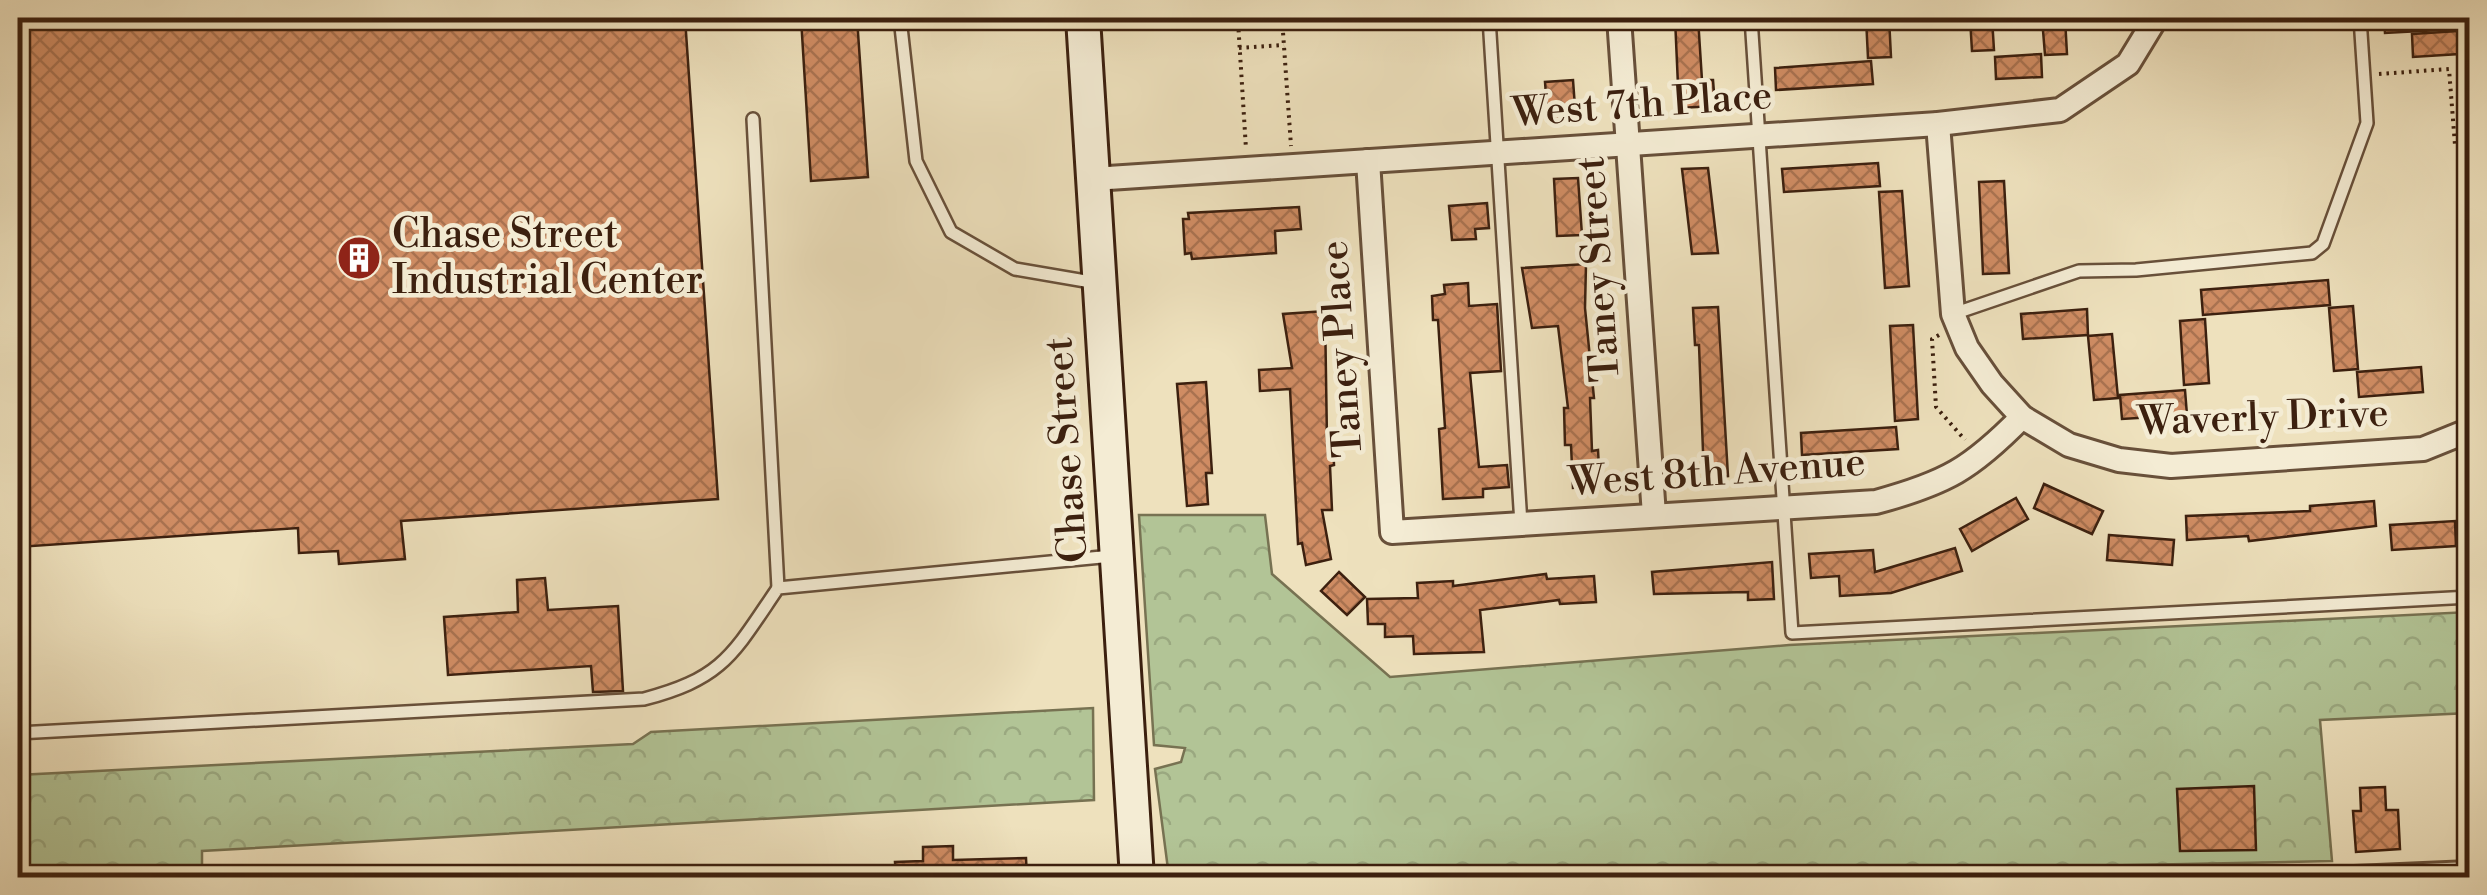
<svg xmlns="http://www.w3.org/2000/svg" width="2487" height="895" font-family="'Libre Bodoni',serif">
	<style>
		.forest { fill: url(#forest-crowns); stroke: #777252; stroke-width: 2.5 }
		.building { fill: url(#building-cross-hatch); stroke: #3c200f; stroke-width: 2.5 }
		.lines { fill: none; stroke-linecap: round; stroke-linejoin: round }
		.lane-casing { stroke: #68503a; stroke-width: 16 }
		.street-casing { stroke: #68503a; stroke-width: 28 }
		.secondary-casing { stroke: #3c200f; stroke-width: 38 }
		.path { stroke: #3c200f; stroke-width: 4; stroke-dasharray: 2.5 5; stroke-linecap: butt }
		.lane { stroke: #f4ecd4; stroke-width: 11 }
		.street { stroke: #f4ecd4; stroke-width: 22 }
		.secondary { stroke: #f4ecd4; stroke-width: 32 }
		.labels { text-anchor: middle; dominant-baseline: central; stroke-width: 9; stroke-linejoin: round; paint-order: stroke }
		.street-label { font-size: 40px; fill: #3c200f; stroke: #f4ecd4 }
		.poi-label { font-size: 40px; fill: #3c200f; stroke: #f4ecd4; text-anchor: start }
	</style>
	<defs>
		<pattern id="forest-crowns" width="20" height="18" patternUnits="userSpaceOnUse" patternTransform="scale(2.5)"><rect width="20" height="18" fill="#b2c496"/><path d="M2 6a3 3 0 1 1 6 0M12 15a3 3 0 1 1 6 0" fill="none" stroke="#9aa880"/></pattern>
		<pattern id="building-cross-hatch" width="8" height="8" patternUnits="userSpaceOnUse" patternTransform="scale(2.5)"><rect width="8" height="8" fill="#cf8c63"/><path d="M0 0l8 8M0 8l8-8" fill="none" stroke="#a97250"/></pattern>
	</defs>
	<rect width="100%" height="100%" fill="#eee1bd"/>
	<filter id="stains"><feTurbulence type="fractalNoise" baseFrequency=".002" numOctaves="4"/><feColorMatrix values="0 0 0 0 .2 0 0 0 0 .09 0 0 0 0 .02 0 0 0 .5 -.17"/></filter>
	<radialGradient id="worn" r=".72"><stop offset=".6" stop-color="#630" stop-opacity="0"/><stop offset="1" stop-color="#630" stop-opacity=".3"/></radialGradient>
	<g class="forest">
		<polygon points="1139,515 1265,515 1272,574 1390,677 1789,645 2469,612 2469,713 2320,720 2332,861 2083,866 1904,878 1169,877 1155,769 1181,762 1185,748 1154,745"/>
		<polygon points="1093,708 1094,800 202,851 202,877 18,877 27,871 18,867 18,775 633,744 651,732"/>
	</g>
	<g class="building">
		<polygon points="18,18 685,18 718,499 401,521 405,559 339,564 338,551 299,553 298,528 18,547"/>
		<polygon points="801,18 857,18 868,177 811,181"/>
		<polygon points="1675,18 1698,18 1702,80 1713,80 1715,106 1679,108"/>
		<polygon points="1866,18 1889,18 1891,57 1868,58"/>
		<polygon points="1970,18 1992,18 1994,50 1972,51"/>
		<polygon points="2042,18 2065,18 2067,54 2045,55"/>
		<polygon points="2384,18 2438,18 2439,30 2385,33"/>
		<polygon points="2458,31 2459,54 2413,57 2412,34"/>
		<polygon points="2041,54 2042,77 1996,79 1995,57"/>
		<polygon points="1871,61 1873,84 1776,90 1775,68"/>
		<polygon points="1573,80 1576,121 1548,122 1545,82"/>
		<polygon points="1878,163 1880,186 1784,192 1782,169"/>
		<polygon points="1708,168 1718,253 1692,254 1682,169"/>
		<polygon points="1578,178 1582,235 1557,236 1554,179"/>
		<polygon points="2004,181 2009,273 1983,274 1979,182"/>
		<polygon points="1902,191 1909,286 1885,288 1879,192"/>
		<polygon points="1487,203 1489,228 1475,229 1476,239 1452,240 1449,206"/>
		<polygon points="1299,207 1301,229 1275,231 1276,253 1192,259 1191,253 1185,254 1183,219 1189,219 1188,213"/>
		<polygon points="1586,264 1585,308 1594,398 1590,398 1592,451 1598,450 1600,486 1573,488 1571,445 1565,445 1564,408 1568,408 1558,326 1532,328 1522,268"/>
		<polygon points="2328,280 2330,305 2203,315 2201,290"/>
		<polygon points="1468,283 1469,306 1497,304 1501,371 1470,373 1479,467 1507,465 1509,487 1483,489 1483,497 1443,499 1439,429 1445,428 1438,320 1433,320 1432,296 1445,294 1444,285"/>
		<polygon points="2353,306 2358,369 2334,371 2329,308"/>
		<polygon points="1718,307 1728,476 1704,478 1699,345 1695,345 1693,308"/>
		<polygon points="2087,309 2088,335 2023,339 2021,314"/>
		<polygon points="1325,311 1327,441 1333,441 1334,465 1330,466 1332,510 1322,510 1331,559 1306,565 1302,543 1298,544 1290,389 1260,391 1259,370 1292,368 1283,314"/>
		<polygon points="2205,319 2209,383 2184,385 2180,321"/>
		<polygon points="1913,325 1918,419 1895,421 1890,326"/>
		<polygon points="2112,334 2118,398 2094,400 2088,336"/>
		<polygon points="2421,367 2423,392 2359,397 2357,372"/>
		<polygon points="1206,382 1212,473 1206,473 1208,504 1187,506 1177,384"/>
		<polygon points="2185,390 2187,415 2122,419 2120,395"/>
		<polygon points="1896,427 1898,449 1802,455 1801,433"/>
		<polygon points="2044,484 2103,511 2092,534 2034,508"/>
		<polygon points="2016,498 2028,519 1972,551 1960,529"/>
		<polygon points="2374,501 2376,526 2249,541 2248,536 2187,540 2186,516 2310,511 2310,506"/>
		<polygon points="2455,521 2456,546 2392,550 2390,525"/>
		<polygon points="2109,535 2174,540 2172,565 2107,560"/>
		<polygon points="1955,548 1962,571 1891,593 1840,596 1839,576 1811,578 1809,554 1873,550 1875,572"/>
		<polygon points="1772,562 1774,599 1748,600 1748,592 1654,594 1652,572"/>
		<polygon points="1339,572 1365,597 1347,615 1321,591"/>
		<polygon points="1546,574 1547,579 1594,576 1596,602 1560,604 1559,600 1480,610 1484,652 1414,654 1413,636 1385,637 1385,624 1368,624 1367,599 1418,598 1417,583 1453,581 1453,586"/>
		<polygon points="545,578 548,610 618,606 623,691 593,692 591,666 448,675 444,617 518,612 517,580"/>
		<polygon points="2254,786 2256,850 2180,851 2177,789"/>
		<polygon points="2385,787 2386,810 2398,810 2400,849 2356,852 2353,811 2361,811 2360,788"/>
		<polygon points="953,846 953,860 1026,858 1027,878 896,878 895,862 923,861 923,847"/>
	</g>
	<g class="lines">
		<defs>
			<g id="lane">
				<polyline points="900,18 916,161 951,232 1015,269 1097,283"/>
				<polyline points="1489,18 1521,524"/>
				<polyline points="1751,18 1792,633 2470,597"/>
				<polyline points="753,119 778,588"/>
				<polyline points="1953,314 2079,271 2136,270 2312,253 2323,244 2367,123 2360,18"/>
				<path d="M18,733L644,699C724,678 733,654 778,588L1112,556"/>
			</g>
			<g id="street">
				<polyline points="1619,18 1654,515"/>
				<polyline points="1938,124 1953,314 1967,348 1992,384 2022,417 2069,445 2119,460 2171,466 2423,449 2470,430"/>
				<path d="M1368,161L1392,532L1876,502C1946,483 1971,469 2022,417"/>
				<polyline points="1093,179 1938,124 2060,110 2128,64 2156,18"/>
				<polyline points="2354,878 2470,873"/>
			</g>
			<polyline id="secondary" points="1083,18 1137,878"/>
		</defs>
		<use href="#lane" class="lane-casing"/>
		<use href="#street" class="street-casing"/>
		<use href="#secondary" class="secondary-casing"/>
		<g class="path">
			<polyline points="1206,18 1207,23 1238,21 1246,149"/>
			<polyline points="1282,18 1291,146"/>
			<polyline points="1239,48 1284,45"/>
			<polyline points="2379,74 2449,69 2455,145"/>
			<polyline points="1939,335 1932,339 1936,407 1965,440"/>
		</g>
		<use href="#lane" class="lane"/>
		<use href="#street" class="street"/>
		<use href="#secondary" class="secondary"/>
	</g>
	<defs>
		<symbol id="building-disc" viewBox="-11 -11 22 22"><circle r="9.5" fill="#8f2418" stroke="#f4ecd4"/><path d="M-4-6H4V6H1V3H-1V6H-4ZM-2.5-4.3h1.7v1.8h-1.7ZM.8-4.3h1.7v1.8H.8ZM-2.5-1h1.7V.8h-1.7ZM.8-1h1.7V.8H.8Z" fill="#fff"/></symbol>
	</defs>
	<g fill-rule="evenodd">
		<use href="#building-disc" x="334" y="233" width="50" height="50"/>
	</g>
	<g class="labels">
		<g class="street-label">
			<text transform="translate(1642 105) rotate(-4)">West 7th Place</text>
			<text transform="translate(1599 269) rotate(-94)">Taney Street</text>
			<text transform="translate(1342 349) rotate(-94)">Taney Place</text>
			<text transform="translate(2263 418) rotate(-2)">Waverly Drive</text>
			<text transform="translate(1067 450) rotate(-94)">Chase Street</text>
			<text transform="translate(1717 473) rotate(-4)">West 8th Avenue</text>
		</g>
		<g class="poi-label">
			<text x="392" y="235">Chase Street<tspan x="392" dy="46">Industrial Center</tspan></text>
		</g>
	</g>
	<rect width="2487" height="895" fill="none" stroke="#eee1bd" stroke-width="60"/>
	<rect x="20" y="20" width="2447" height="855" fill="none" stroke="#3c200f" stroke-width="5"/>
	<rect x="30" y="30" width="2427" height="835" fill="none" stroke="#3c200f" stroke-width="2.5"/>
	<rect width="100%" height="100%" filter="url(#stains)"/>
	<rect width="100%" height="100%" fill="url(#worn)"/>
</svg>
